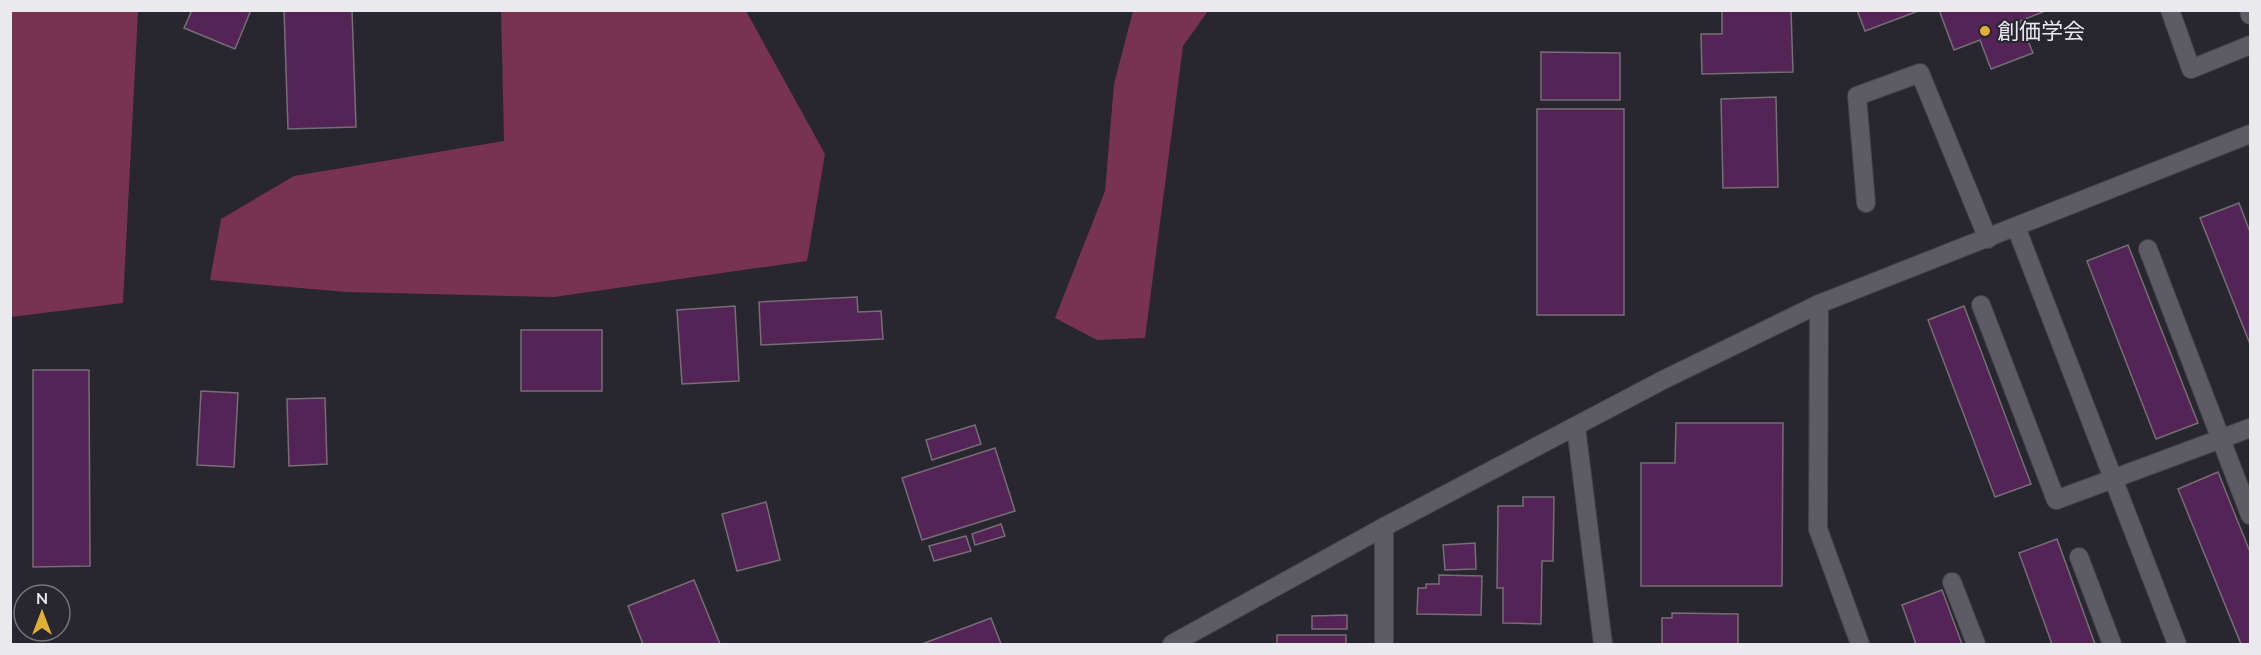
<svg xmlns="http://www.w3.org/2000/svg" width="2261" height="655" font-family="Mulish,'Noto Sans JP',sans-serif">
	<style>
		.forest { fill: #783350 }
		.building { fill: #552457; stroke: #756e75; stroke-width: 1.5 }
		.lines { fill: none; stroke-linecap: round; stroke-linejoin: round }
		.minor-casing { stroke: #45434a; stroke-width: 20 }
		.minor { stroke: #5d5b64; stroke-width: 18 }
		.poi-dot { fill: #e0b034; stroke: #28262e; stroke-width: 2 }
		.labels { text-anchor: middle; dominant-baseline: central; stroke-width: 4.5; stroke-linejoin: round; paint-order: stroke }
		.poi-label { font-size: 22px; fill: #eae9ee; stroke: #28262e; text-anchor: start }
	</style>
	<rect width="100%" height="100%" fill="#28262e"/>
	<g class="forest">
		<polygon points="10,11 138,11 123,303 11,317"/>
		<polygon points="501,11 746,11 825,154 807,261 554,297 346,292 210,280 221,219 294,176 504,141"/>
		<polygon points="1133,11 1208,11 1183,46 1145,338 1097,340 1055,318 1105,191 1114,84"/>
	</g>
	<g class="building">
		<polygon points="192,10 251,10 235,49 184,28"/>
		<polygon points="284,10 352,10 356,127 288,129"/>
		<polygon points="1722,10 1791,10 1793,72 1702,74 1701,34 1722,34"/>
		<polygon points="1857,10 1921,10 1865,31"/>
		<polygon points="1939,10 2048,10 2020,21 2033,53 1991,69 1980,40 1954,50"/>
		<polygon points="1541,52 1620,53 1620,100 1541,100"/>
		<polygon points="1776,97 1778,187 1723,188 1721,99"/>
		<rect x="1537" y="109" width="87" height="206"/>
		<polygon points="2239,203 2250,232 2250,344 2200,218"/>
		<polygon points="2128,245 2198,423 2156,439 2087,261"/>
		<polygon points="857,297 858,312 881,311 883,339 761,345 759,302"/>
		<polygon points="735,306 739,381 682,384 677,310"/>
		<polygon points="1964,306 2031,484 1995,497 1928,320"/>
		<rect x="521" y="330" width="81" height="61"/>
		<polygon points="33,370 89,370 90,566 33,567"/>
		<polygon points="201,391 238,393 234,467 197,465"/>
		<polygon points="325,398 327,464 289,466 287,399"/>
		<polygon points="1676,423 1783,423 1782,586 1641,586 1641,463 1675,463"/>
		<polygon points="975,425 981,444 932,460 926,440"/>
		<polygon points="995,448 1015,511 922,540 902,478"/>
		<polygon points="2218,472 2250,552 2250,644 2241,644 2178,489"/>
		<polygon points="1523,497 1554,497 1553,561 1542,561 1541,624 1503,623 1503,588 1497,588 1498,506 1523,506"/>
		<polygon points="766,502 780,560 737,571 722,514"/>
		<polygon points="1001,524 1005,536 975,545 972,534"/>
		<polygon points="966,536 971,551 934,561 929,546"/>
		<polygon points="2057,539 2095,644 2052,644 2019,553"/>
		<polygon points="1475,543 1476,569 1445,570 1443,545"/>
		<polygon points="1439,575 1482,576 1481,615 1417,614 1418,588 1426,588 1426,584 1439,584"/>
		<polygon points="694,580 720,644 643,644 628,606"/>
		<polygon points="1942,590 1962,644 1916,644 1902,605"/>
		<polygon points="1672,613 1738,614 1738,644 1662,644 1662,618 1672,618"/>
		<polygon points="1347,615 1347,629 1312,629 1312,616"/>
		<polygon points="991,618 1001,644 922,644"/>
		<rect x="1277" y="635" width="69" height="9"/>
	</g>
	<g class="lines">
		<defs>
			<g id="minor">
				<polyline points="2170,10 2191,69 2250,45"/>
				<polyline points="2249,10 2250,15"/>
				<polyline points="1866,203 1857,96 1920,73 1988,239"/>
				<polyline points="2016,227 2177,644"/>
				<polyline points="2148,249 2250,515"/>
				<polyline points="1819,304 1818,529 1860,644"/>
				<polyline points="1981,305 2056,500 2250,428"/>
				<polyline points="1576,427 1603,644"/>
				<polyline points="1384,527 1384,644"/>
				<polyline points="2079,557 2112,644"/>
				<polyline points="1952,582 1976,644"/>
				<polyline points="1172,644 1384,527 1663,380 1819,304 2250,134"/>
			</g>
		</defs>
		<use href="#minor" class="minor-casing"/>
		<use href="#minor" class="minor"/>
	</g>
	<circle class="poi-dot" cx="1985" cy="31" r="6"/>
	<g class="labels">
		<g class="poi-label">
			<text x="1997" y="31">創価学会</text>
		</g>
	</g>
	<rect width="2261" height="655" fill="none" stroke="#eae9ee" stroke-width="24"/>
	<g transform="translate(42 613)"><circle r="28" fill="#28262e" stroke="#76747b" stroke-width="1.5"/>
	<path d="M0-4.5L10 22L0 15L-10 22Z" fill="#e0b034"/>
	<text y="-9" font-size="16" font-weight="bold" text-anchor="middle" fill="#eae9ee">N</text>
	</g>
</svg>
